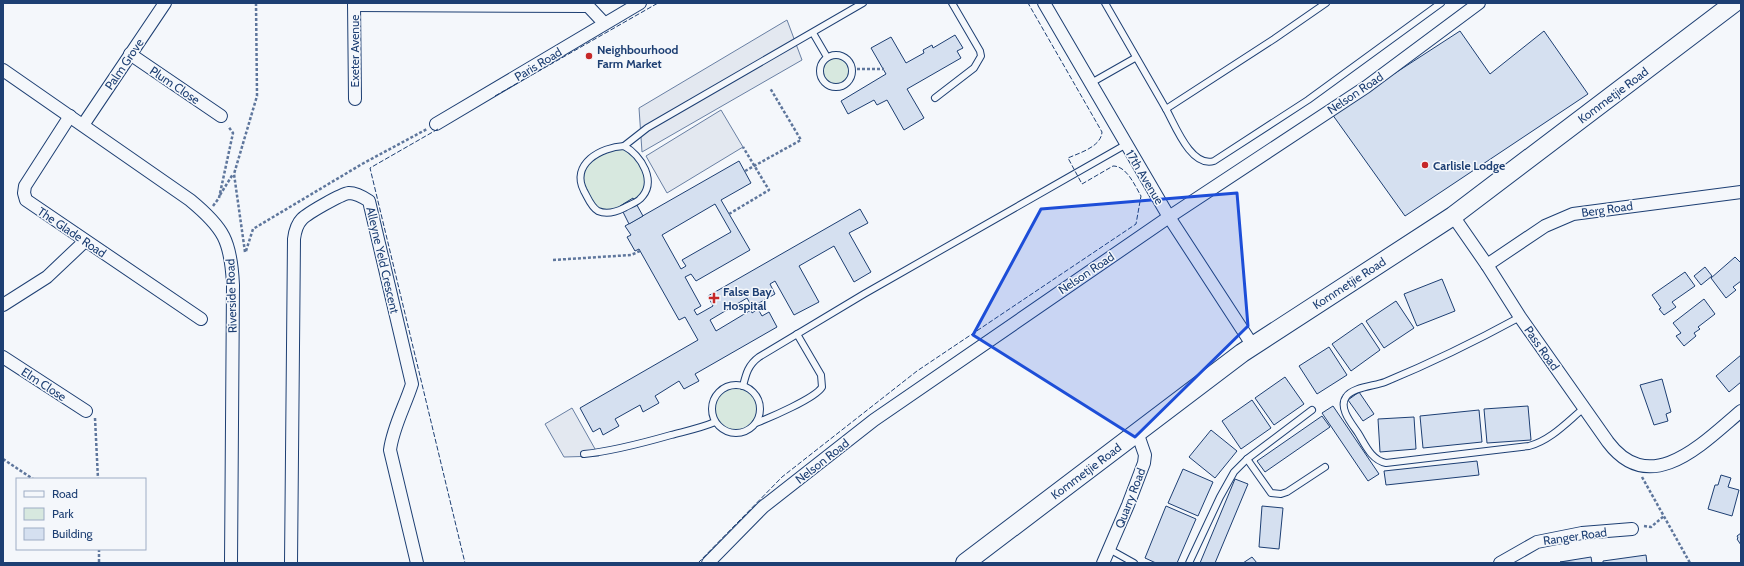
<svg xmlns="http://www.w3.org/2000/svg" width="1744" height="566" font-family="Cabin,sans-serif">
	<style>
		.green { fill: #d7e8df; stroke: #687fa3 }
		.parking { fill: #e3e8f0; stroke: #687fa3 }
		.building { fill: #d5e0f0; stroke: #1d3f73; fill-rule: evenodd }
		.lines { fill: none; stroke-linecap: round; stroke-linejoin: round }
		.service-casing { stroke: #1d3f73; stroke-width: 8 }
		.minor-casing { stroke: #1d3f73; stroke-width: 14 }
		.secondary-casing { stroke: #1d3f73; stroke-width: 20 }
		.path { stroke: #5e769c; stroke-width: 2.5; stroke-dasharray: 3 2; stroke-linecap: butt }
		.service { stroke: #f4f7fb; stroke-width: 6 }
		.minor { stroke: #f4f7fb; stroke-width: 12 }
		.secondary { stroke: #f4f7fb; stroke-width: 18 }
		.fence { stroke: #1d3f73; stroke-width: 1; stroke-dasharray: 5 2; stroke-linecap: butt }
		.marked { fill: #1d4ed8; fill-opacity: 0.2; stroke: #1d4ed8; stroke-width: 3; stroke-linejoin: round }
		.poi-dot { fill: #c62828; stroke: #f4f7fb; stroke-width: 1.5 }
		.labels { text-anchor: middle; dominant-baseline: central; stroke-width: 3; stroke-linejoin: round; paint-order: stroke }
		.poi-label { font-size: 12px; font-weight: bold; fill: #1d3f73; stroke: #f4f7fb; text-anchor: start }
		.street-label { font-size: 12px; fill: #1d3f73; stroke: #f4f7fb }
	</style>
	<rect width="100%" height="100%" fill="#f4f7fb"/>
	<g class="green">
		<circle cx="836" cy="71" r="16"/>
		<polygon points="624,146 636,154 648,182 640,199 607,213 591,205 580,174 583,167 604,150"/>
		<circle cx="736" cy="409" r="24"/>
	</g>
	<g class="parking">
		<polygon points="787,20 802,60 642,152 639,108"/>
		<polygon points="721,110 743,147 667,193 646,156"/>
		<polygon points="572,408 599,456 564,457 545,424"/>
	</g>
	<g class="building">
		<polygon points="1460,31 1490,74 1544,31 1588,94 1405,216 1332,114"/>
		<polygon points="955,35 963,48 957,51 961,58 907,89 924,118 904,130 887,100 877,105 874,100 848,114 841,101 886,74 871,48 891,37 906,63 924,53 923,50 932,45 933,48"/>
		<path d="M739,161L751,183L721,200L750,250L696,281L691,274L685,277L701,306L694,310L697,315L713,306L708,296L860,209L868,223L849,233L871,272L854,282L834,246L799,266L819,302L794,315L775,281L770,284L775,294L752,307L747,298L710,320L716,331L751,310L752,313L758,309L762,316L769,312L777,327L695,374L699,381L684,389L679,381L655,396L659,403L643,412L640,405L615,419L619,426L603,435L600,428L593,432L580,408L698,340L685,317L679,320L639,249L635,251L627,237L631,235L625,226ZM715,204L731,232L682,260L686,266L681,269L662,235Z"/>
		<polygon points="633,198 643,216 629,224 620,206"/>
		<polygon points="1735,257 1741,263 1741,281 1733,287 1736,290 1726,298 1711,278"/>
		<polygon points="1705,267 1712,276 1701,285 1694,276"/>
		<polygon points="1685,272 1695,286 1672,302 1676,307 1664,315 1659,309 1661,308 1652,295"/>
		<polygon points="1442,279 1455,311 1417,326 1404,294"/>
		<polygon points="1704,299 1715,314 1698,327 1700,329 1694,333 1696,336 1684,346 1676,336 1681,333 1673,323"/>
		<polygon points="1396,301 1414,328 1384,348 1366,321"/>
		<polygon points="1362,323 1380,350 1351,371 1332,344"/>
		<polygon points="1329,347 1347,375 1317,394 1299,366"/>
		<polygon points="1741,355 1741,382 1729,392 1716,376"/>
		<polygon points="1285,377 1304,404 1274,425 1255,398"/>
		<polygon points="1662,379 1671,412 1666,414 1668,421 1654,425 1640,385"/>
		<polygon points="1359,392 1374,414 1363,421 1348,400"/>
		<polygon points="1252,400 1271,428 1241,449 1222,421"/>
		<polygon points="1333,406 1379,474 1368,481 1322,413"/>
		<polygon points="1528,406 1531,440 1487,443 1484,409"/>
		<polygon points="1479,410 1482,442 1423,448 1420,416"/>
		<polygon points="1322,416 1330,427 1265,472 1257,461"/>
		<polygon points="1414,417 1416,449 1380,452 1378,419"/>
		<polygon points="1211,430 1237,451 1215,478 1189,457"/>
		<polygon points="1477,461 1479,475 1386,485 1384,471"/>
		<polygon points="1183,469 1213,482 1198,516 1168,503"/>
		<polygon points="1721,475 1731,478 1728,487 1739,490 1732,516 1708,509 1715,485 1718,485"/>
		<polygon points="1235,479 1248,484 1215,563 1200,563"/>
		<polygon points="1166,506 1196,519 1177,563 1156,563 1145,558"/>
		<polygon points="1262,506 1283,508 1279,549 1259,547"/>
		<polygon points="1741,533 1741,545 1737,539 1738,538 1737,536"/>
		<polygon points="1646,555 1647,563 1603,563 1603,561"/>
		<polygon points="1252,557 1257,563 1243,563"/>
		<polygon points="1591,557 1592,563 1560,562"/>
	</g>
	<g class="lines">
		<defs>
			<g id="service">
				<polyline points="1105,3 1166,109 1274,39 1326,3"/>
				<polyline points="813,33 827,57"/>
				<circle cx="836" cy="71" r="16"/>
				<polyline points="1091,83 1135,58"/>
				<polyline points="935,98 974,68 981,56 980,51 952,3"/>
				<path d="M1166,109C1175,125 1191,168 1214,161L1308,100L1441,3"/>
				<polyline points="624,146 647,128 863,3"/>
				<path d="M624,146C641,155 658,182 640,199C636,203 629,205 624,208C616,212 607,215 598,211C591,207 588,198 584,191C570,164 601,147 624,146Z"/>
				<path d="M1520,317C1476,341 1431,363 1385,382C1375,386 1352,387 1346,397C1338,408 1352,424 1358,433C1365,444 1371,460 1386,463L1529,446C1551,440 1567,422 1584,408"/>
				<circle cx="736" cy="409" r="24"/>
				<path d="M743,386C746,374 748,365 759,357L864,294L1125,145"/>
				<path d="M756,423C769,418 816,398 822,387L821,375L797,334"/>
				<path d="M584,454C614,451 643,443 671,435C686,431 701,428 715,422"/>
				<polyline points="1247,459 1271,493 1281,494 1287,492 1325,467"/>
				<polyline points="1109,549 1134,563"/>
				<polyline points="1189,563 1220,497 1234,472 1247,459 1312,410"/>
			</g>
			<g id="minor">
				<polyline points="354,3 355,99"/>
				<polyline points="588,3 588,6 604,23"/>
				<polyline points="1044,3 1169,217 1253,346"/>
				<polyline points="354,5 588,6"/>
				<polyline points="130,54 221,116"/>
				<path d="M3,70L190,200C224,228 231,241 233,285L231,563"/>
				<polyline points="70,116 25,186 24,193 26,200 201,319"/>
				<polyline points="436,124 640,3"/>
				<polyline points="83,125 165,3"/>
				<path d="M1453,216L1487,265L1520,317L1608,442C1651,499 1704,442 1741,411"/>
				<polyline points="1487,265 1545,226 1573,214 1741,192"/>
				<polyline points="3,305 47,277 85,241"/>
				<polyline points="3,357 86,411"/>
				<path d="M291,563L294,239C295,231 297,224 302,219C308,213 341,194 349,193C356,193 363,197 369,201L412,384C405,406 393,427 390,450L417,563"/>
				<polyline points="708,563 763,507 874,420 1169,217 1366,87 1479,3"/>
				<polyline points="1103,563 1128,505 1144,463 1145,455 1137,432"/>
				<polyline points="1500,563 1537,542 1582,533 1632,529"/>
			</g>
			<polyline id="secondary" points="965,563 1242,353 1453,216 1734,3"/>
		</defs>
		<use href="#service" class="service-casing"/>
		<use href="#minor" class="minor-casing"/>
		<use href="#secondary" class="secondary-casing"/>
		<g class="path">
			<polyline points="852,69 884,69"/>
			<polyline points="745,171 801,140 770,88"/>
			<polyline points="220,195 233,174"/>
			<polyline points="213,206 219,198 233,133 228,126"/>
			<polyline points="729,214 769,190 743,147"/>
			<polyline points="246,251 253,229 362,164 427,129"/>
			<polyline points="245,252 234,174 257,96 256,3"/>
			<polyline points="553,260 631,255 640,251"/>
			<polyline points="95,418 98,479"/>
			<polyline points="3,459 33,479"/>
			<polyline points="1642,477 1690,563"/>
			<polyline points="1644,526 1651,527 1664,516"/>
			<polyline points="99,549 99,563"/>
		</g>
		<use href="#service" class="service"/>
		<use href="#minor" class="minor"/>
		<use href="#secondary" class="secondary"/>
		<g class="fence">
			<polyline points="495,96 658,3"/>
			<polyline points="438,129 370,168 465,563"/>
			<path d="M698,563L782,477L917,371L1136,224L1141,196C1135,186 1127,166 1113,166L1082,184L1068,158C1079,153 1101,147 1102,132L1028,3"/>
		</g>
	</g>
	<path class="marked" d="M1237,193L1248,326L1135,437L973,335L1041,209Z"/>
	<g class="poi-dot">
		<circle cx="589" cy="56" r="4"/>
		<circle cx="1425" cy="165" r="4"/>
		<path d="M712 292h4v4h4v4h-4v4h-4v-4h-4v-4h4z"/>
	</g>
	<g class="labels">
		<g class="poi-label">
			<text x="597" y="49">Neighbourhood<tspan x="597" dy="14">Farm Market</tspan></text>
			<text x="1433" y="165">Carlisle Lodge</text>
			<text x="723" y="291">False Bay<tspan x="723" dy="14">Hospital</tspan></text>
		</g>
		<g class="street-label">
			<text transform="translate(354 51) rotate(-90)">Exeter Avenue</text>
			<text transform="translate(124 64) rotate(-56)">Palm Grove</text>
			<text transform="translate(538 64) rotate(-31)">Paris Road</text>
			<text transform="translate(175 85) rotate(34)">Plum Close</text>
			<text transform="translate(1355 93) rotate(-34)">Nelson Road</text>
			<text transform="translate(1613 95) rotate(-37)">Kommetjie Road</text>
			<text transform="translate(1145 177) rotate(59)">17th Avenue</text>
			<text transform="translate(1607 209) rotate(-8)">Berg Road</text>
			<text transform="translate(72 232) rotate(34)">The Glade Road</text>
			<text transform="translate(383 260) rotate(77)">Alleyne Yeld Crescent</text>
			<text transform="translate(1086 273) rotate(-34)">Nelson Road</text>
			<text transform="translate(1349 283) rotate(-33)">Kommetjie Road</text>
			<text transform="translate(231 296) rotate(-92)">Riverside Road</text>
			<text transform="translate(1542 348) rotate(55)">Pass Road</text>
			<text transform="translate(44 384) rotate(33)">Elm Close</text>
			<text transform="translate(822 461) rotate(-38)">Nelson Road</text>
			<text transform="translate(1086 471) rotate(-37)">Kommetjie Road</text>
			<text transform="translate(1130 498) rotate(-69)">Quarry Road</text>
			<text transform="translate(1575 536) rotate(-8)">Ranger Road</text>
		</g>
	</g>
	<rect width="1744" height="566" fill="none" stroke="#1d3f73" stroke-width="8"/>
	<rect x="16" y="478" width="130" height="72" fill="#f4f7fb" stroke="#9eadc5"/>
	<rect x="24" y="491" width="20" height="6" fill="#f4f7fb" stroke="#9eadc5"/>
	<text x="52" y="498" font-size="12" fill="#1d3f73">Road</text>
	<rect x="24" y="508" width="20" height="12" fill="#d7e8df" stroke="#9eadc5"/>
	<text x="52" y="518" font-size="12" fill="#1d3f73">Park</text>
	<rect x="24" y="528" width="20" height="12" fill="#d5e0f0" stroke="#9eadc5"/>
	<text x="52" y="538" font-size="12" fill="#1d3f73">Building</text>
</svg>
